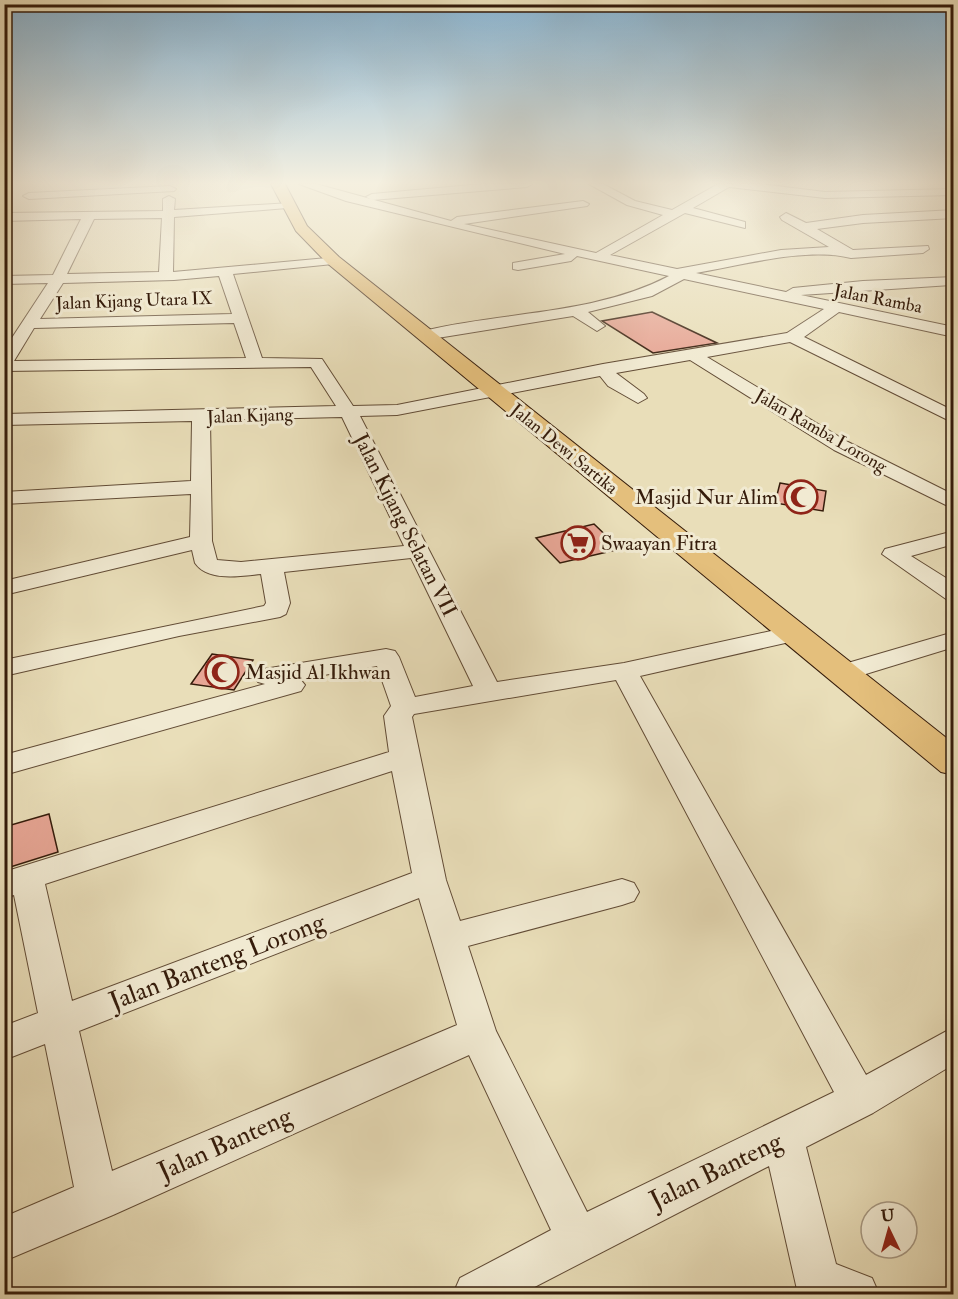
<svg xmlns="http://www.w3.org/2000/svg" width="958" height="1299" font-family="'IM FELL Double Pica',serif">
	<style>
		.building { fill: #e7a695; stroke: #351c0b; stroke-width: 1.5 }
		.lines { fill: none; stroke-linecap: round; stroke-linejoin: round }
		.minor-casing { stroke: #624c36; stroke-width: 2 }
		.major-casing { stroke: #351c0b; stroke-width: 2 }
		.minor { fill: #f1ead2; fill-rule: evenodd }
		.major { fill: #e4bf7c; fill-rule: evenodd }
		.labels { text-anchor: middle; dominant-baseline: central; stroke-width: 6; stroke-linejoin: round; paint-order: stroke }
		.far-street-label { font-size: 18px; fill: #351c0b; stroke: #f1ead2 }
		.poi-label { font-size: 21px; fill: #351c0b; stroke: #f1ead2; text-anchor: start }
		.street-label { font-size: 21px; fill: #351c0b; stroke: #f1ead2 }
		.near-street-label { font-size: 26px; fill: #351c0b; stroke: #f1ead2 }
	</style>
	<rect width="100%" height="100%" fill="#e9deb9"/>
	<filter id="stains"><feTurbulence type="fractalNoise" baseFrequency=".00333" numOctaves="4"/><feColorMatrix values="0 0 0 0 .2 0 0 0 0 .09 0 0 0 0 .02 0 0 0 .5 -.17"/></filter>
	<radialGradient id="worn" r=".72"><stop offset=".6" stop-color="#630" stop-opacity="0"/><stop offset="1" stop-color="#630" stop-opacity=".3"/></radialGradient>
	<g class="building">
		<polygon points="652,312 717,343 653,353 602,321"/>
		<polygon points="780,483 826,491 823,511 775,503"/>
		<polygon points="594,524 620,549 560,563 536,538"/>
		<polygon points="212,654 253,660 234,690 191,684"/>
		<polygon points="49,814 58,852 4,869 4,827"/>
	</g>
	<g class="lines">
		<defs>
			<g id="minor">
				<path d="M299,184H316L451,221L457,217L583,201L589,204L587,206L464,224L596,253L663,215L627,205L589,184H603L635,201L672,210L718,184H761L825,192L954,189V195L825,198L729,187L693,208L745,222V228L685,213L610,255L677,269L781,250L829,247L782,220L780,217L786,213L806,223L863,215L954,210V218L863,223L817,229L853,250L928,246L929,249L923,253L851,258C806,247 743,265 696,273L786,292L793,288L863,281L954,277V285H951L801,295L954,327V337L839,312L804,337L954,411V423L790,342L707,357L848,442L954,495V509L834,450L690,360L616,373L644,394L647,398L638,403L608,386L600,376L397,415L360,416L497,682L624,663L794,626L803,629L807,634L803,639L640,676L866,1075L954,1027V1064L873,1113L806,1147L836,1264L872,1278L879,1294H798L769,1166L521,1294H453L460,1278L551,1230L469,1055L113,1215L4,1261V1217L74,1187L45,1044L4,1060V1026L38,1013L14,895L4,898V872L389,752L384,716L391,706L377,666L300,679L305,685L301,691L4,775V755L265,684L258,682L254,676L258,670L386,649L395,651L399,657L415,697L473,686L411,558L284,572L290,603L286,614L280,617L179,636L4,676V660L264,606L266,603L261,574C241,576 208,582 195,563L192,550L4,595V581L190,537L191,494L4,504V492L191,481L192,421L4,425V414L336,406L311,367L4,371V350L48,283L4,284V276L53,275L81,219L4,221V213L163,211V199L169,196L175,199L174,210L291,203V207L287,208L174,217L173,272L338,257V263L333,264L233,274L262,358L322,359L353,406L397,405L603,364L787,333L824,309L684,279L652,296L588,312L605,326L597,331L573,316L425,340L417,335L419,332C502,311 592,316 669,276L577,256L571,261L518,270L513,269V263L565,254L346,201ZM162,218L159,272L67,274L94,219ZM219,276L232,314L40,319L63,283L174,280ZM234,323L246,358L14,361L34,328ZM342,417L404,546L241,562L217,560L212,541L210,420ZM616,680L834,1092L587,1212L496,1031L468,946L622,905L634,901L639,892L634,883L622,879L460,921L446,880L412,717L414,714ZM392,771L412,873L72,1001L45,884ZM419,898L457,1025L112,1171L79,1031Z"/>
				<polygon points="482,184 532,184 527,187 372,200 366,197 372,194"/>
				<polygon points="170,186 176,189 174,191 29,199 23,196 29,193"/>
				<polygon points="954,531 954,544 911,556 954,583 954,601 946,599 882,554 885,549"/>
				<polygon points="954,632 954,647 843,681 834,679 830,673 834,667"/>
			</g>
			<polygon id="major" points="271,184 285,184 307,226 339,257 954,744 954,775 941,772 327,263 296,231"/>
		</defs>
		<use href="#minor" class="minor-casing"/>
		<use href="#major" class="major-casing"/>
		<use href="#minor" class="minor"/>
		<use href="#major" class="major"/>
	</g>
	<linearGradient id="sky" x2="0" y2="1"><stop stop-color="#89b6d5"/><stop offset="0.5" stop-color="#f5f0e0"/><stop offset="1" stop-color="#f5f0e0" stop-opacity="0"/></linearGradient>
	<rect width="958" height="366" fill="url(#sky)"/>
	<defs>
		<symbol id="mosque-ring" viewBox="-11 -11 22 22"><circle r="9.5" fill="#f1ead2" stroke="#8f2418" stroke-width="1.5"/><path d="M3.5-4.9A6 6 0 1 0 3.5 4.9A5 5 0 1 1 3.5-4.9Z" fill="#8f2418"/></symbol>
		<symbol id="supermarket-ring" viewBox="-11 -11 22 22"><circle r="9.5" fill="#f1ead2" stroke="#8f2418" stroke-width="1.5"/><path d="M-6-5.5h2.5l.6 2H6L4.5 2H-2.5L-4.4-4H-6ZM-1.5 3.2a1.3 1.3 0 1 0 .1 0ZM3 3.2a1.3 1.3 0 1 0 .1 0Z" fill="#8f2418"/></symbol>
	</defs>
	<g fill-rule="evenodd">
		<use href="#mosque-ring" x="782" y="478" width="38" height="38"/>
		<use href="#supermarket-ring" x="559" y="524" width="38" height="38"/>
		<use href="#mosque-ring" x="203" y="653" width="38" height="38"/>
	</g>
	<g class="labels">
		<g class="far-street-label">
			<text transform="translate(878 299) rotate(11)">Jalan Ramba</text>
			<text transform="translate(134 301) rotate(-2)">Jalan Kijang Utara IX</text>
			<text transform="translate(250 416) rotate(-2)">Jalan Kijang</text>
			<text transform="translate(821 431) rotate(30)">Jalan Ramba Lorong</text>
			<text transform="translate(564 449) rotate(39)">Jalan Dewi Sartika</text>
		</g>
		<g class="poi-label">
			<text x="778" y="497" text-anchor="end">Masjid Nur Alim</text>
			<text x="601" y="543">Swaayan Fitra</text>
			<text x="245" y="672">Masjid Al Ikhwan</text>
		</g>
		<g class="street-label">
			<text transform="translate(405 525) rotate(63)">Jalan Kijang Selatan VII</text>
		</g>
		<g class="near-street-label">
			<text transform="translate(217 962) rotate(-21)">Jalan Banteng Lorong</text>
			<text transform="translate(225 1144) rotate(-24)">Jalan Banteng</text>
			<text transform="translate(716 1171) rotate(-26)">Jalan Banteng</text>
		</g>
	</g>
	<rect width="958" height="1299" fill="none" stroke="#e9deb9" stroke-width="24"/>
	<rect x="6" y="6" width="946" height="1287" fill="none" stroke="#351c0b" stroke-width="3"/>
	<rect x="12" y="12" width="934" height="1275" fill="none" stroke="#351c0b" stroke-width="1.5"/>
	<g transform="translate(889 1230) rotate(355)"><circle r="28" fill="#f1ead2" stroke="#a69882" stroke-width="1.5"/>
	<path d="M0-4.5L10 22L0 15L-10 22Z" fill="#8f2418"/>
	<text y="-9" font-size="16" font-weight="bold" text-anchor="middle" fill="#351c0b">U</text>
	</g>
	<rect width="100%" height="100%" filter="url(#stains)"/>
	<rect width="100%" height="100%" fill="url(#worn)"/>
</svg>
